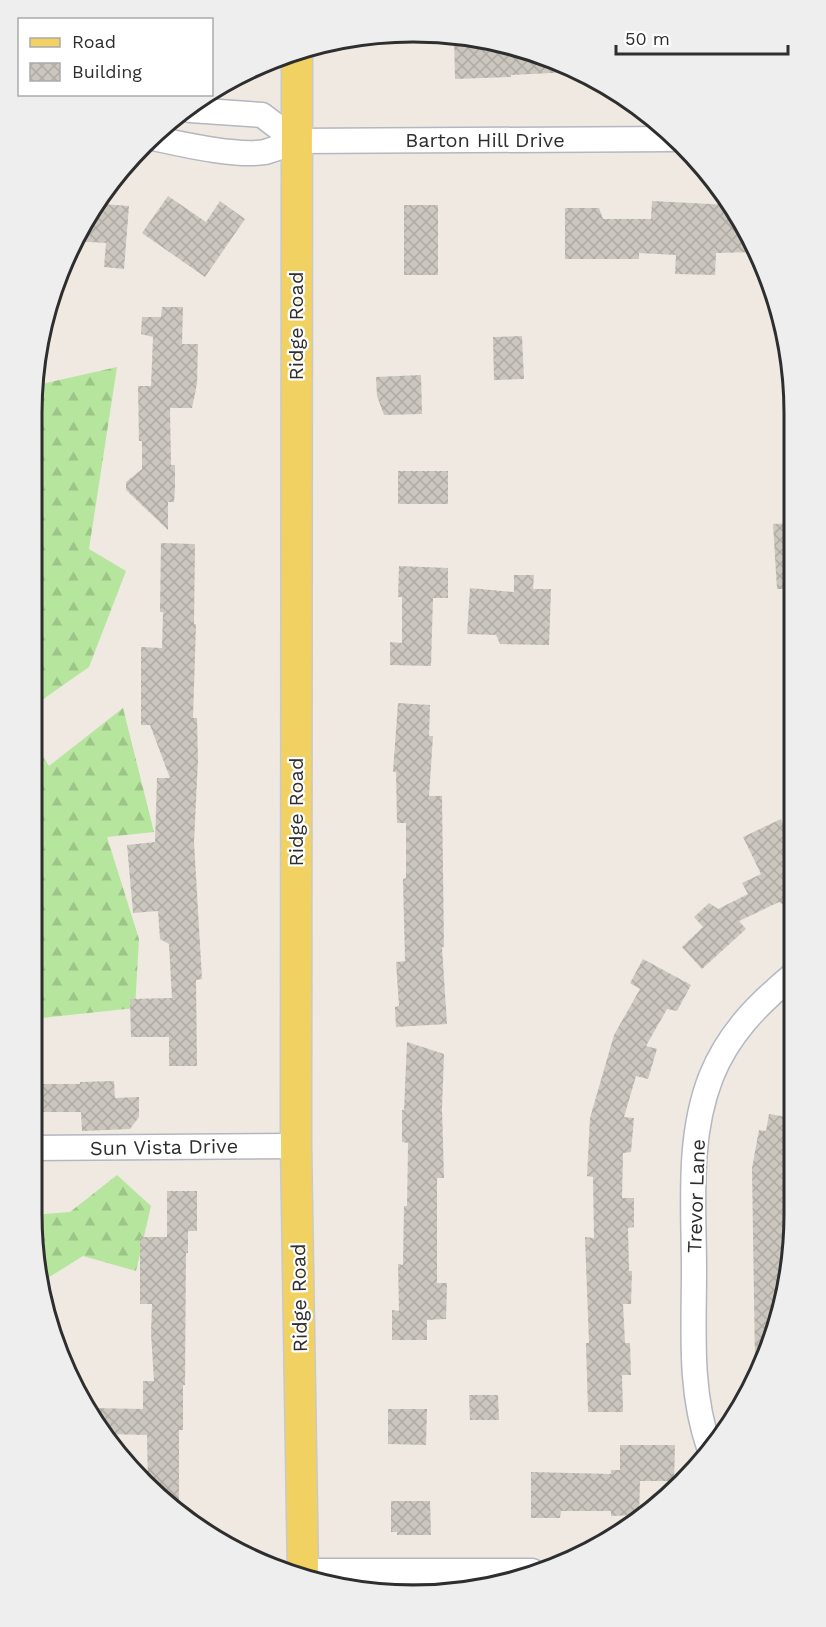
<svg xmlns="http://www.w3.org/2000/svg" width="826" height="1627" font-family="'Work Sans',sans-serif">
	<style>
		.forest { fill: url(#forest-firs) }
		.building { fill: url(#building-cross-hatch) }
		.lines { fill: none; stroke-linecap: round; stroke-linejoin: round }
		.minor-casing { stroke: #b4b7c1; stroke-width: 27 }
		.major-casing { stroke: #c9c9c9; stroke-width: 33 }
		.minor { stroke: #fff; stroke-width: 24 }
		.major { stroke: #f2d163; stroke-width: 30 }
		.labels { text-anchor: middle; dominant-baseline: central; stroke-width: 4.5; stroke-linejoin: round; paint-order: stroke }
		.street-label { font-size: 20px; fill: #2e2e2e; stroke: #fff }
		.rim { fill: none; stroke: #2e2e2e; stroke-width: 3 }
	</style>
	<defs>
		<pattern id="forest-firs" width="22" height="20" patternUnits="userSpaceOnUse" patternTransform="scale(1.5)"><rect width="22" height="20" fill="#b6e59e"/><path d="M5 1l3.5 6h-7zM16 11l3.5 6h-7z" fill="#9dc588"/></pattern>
		<pattern id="building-cross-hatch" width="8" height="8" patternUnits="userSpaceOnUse" patternTransform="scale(1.5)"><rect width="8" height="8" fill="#cbc7bf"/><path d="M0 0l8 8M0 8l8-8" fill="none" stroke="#afaba4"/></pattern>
	</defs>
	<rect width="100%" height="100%" fill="#efe9e1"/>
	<g class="forest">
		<polygon points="117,367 89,549 126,571 89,667 32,707 32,388 33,386"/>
		<polygon points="123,708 154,832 107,837 139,939 135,1008 32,1019 32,740 49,766"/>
		<polygon points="117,1175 151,1206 136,1271 83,1256 43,1281 32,1215 70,1212"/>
	</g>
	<g class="building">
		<polygon points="454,37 572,68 572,72 511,75 511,77 455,79"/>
		<polygon points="168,196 206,222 220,201 245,219 205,277 142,233"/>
		<polygon points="652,201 730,205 757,252 716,253 715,275 675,274 676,255 639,253 639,259 565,259 565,208 599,208 603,219 651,219"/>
		<polygon points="102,204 129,206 124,269 104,267 106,243 74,241"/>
		<rect x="404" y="205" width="34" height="70"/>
		<polygon points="162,307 183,307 182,344 198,344 197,384 192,408 170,408 171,465 175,465 175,488 174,502 168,502 168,530 126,490 126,482 142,469 142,441 139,441 138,386 151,386 153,337 141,334 142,317 161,317"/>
		<polygon points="522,336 524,379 494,380 493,337"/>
		<polygon points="421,375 422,414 384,415 377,396 376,377"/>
		<rect x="398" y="471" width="50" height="33"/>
		<polygon points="792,523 792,589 777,589 773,524"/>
		<polygon points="161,543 195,544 194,624 196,624 193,718 197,718 198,760 194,842 202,979 196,980 197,1066 169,1066 169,1037 131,1037 130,999 172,998 169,944 160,939 158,911 133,913 127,845 155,842 157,778 170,778 150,725 141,725 141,647 162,648 163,612 160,612"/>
		<polygon points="399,566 448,568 448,598 433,598 431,666 390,665 390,642 402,643 402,597 398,597"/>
		<polygon points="514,575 534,575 533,589 551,589 549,645 500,644 496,635 467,634 470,588 514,592"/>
		<polygon points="398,703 430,705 429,736 433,736 429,796 442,796 444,947 442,947 447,1024 396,1027 395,1007 399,1006 396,962 405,961 403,879 406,878 406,823 397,823 396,772 393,772"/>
		<polygon points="781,819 793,844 793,911 779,902 739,921 746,929 702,969 682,947 703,927 694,917 709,903 718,909 748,894 742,883 761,874 743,837"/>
		<polygon points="643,959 691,985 677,1011 667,1009 646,1046 657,1049 648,1079 636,1076 624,1117 634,1118 631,1152 623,1153 622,1198 634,1198 634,1227 628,1228 629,1271 632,1271 631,1304 623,1304 625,1343 630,1343 631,1375 622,1375 623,1412 588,1412 586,1343 589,1343 585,1237 594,1238 593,1177 587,1176 590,1118 614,1035 640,989 630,983"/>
		<polygon points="407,1042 444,1054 442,1108 444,1178 437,1178 437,1283 447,1283 446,1319 427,1320 427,1340 392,1340 392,1310 399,1311 398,1264 403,1265 404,1206 407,1206 408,1143 402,1142 402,1110 404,1110"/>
		<polygon points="114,1081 115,1098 139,1097 139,1117 130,1129 82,1131 81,1112 38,1112 38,1084 80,1084 80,1082"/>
		<polygon points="769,1114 793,1118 794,1239 761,1362 755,1361 752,1168 759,1130 766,1131"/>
		<polygon points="167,1191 197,1191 197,1231 188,1231 188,1253 186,1253 185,1385 183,1385 183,1430 179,1430 179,1510 148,1481 147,1435 104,1434 90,1408 143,1409 143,1381 154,1381 151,1333 152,1304 140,1304 140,1237 167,1237"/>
		<polygon points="469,1395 498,1395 499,1420 470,1420"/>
		<polygon points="388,1409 427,1409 426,1445 388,1444"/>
		<polygon points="620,1445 675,1445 674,1481 640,1481 639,1515 611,1516 611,1511 561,1511 560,1518 531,1518 531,1472 611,1474 611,1470 620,1470"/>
		<polygon points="391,1501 430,1501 431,1535 397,1535 397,1532 391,1532"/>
	</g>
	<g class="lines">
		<defs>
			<g id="minor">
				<polyline points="190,110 262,115 296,141"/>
				<path d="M153,138C181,144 237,157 265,152C275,149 286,145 296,141L674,139"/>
				<polyline points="32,1148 296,1146"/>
				<path d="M709,1447C689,1390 694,1330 694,1271C694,1206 687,1138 711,1077C728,1034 758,1004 793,975"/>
				<polyline points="303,1571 532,1571"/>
			</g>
			<polyline id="major" points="297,51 296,1146 303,1574"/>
		</defs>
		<use href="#minor" class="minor-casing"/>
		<use href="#major" class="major-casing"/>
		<use href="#minor" class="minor"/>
		<use href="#major" class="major"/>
	</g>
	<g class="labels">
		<g class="street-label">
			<text x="485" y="140">Barton Hill Drive</text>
			<text transform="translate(296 326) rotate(-90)">Ridge Road</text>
			<text transform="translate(296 812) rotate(-90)">Ridge Road</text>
			<text transform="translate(164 1147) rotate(-1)">Sun Vista Drive</text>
			<text transform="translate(696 1196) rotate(-88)">Trevor Lane</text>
			<text transform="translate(299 1298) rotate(-91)">Ridge Road</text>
		</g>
	</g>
	<path d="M0 0H826V1627H0ZM413 42H413A371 371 0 0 1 784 413V1214A371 371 0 0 1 413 1585H413A371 371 0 0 1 42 1214V413A371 371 0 0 1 413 42Z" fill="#eee" fill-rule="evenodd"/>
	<path class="rim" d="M413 42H413A371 371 0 0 1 784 413V1214A371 371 0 0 1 413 1585H413A371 371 0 0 1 42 1214V413A371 371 0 0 1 413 42Z"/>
	<rect x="18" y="18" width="195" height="78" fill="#ffffff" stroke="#ababab" stroke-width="1.5"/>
	<rect x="30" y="38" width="30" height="9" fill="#f2d163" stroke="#ababab" stroke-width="1.5"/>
	<text x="72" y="48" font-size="18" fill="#2e2e2e">Road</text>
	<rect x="30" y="63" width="30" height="18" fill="url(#building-cross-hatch)" stroke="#ababab" stroke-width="1.5"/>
	<text x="72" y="78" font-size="18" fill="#2e2e2e">Building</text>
	<path d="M616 45v9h172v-9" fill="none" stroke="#2e2e2e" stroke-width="3"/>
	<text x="625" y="45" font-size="18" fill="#2e2e2e" stroke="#ffffff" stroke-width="4.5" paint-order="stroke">50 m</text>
</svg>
